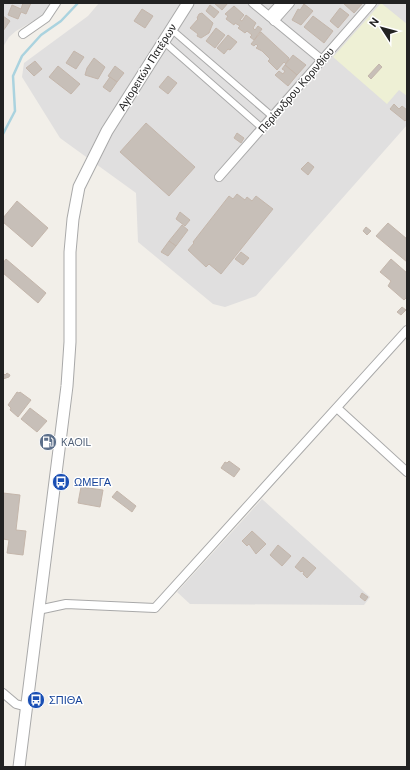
<svg xmlns="http://www.w3.org/2000/svg" width="410" height="770" font-family="'DM Sans',sans-serif">
	<style>
		.residential { fill: #e0dfdf }
		.farmland { fill: #eef0d5 }
		.lines { fill: none; stroke-linecap: round; stroke-linejoin: round }
		.stream { stroke: #aad3df; stroke-width: 2.5 }
		.building { fill: #c7bfb8; stroke: #c4b6ab }
		.pedestrian-casing { stroke: #a9a9a9; stroke-width: 8 }
		.minor-casing { stroke: #a9a9a9; stroke-width: 10 }
		.tertiary-casing { stroke: #a9a9a9; stroke-width: 13 }
		.pedestrian { stroke: #fff; stroke-width: 6 }
		.minor { stroke: #fff; stroke-width: 8 }
		.tertiary { stroke: #fff; stroke-width: 11 }
		.labels { text-anchor: middle; dominant-baseline: central; stroke-width: 3; stroke-linejoin: round; paint-order: stroke }
		.street-label { font-size: 11px; fill: #222; stroke: #fff }
		.service-label { font-size: 11px; fill: #4e5e75; stroke: #fff; text-anchor: start }
		.transit-label { font-size: 11px; fill: #164399; stroke: #fff; text-anchor: start }
	</style>
	<rect width="100%" height="100%" fill="#f2efe9"/>
	<g class="residential">
		<polygon points="3,3 51,3 42,16 16,31 9,37 3,47"/>
		<polygon points="99,3 407,3 407,125 256,296 225,307 213,304 138,242 136,193 60,138 22,77 24,63 88,16"/>
		<polygon points="262,499 370,597 364,605 190,604 177,592"/>
	</g>
	<polygon class="farmland" points="381,3 407,24 407,96 399,90 387,104 333,57"/>
	<g class="lines">
		<polyline class="stream" points="3,134 15,111 13,76 22,56 41,35 61,21 78,3"/>
	</g>
	<g class="building">
		<polygon points="23,3 31,3 26,14 21,12 18,19 8,15 12,5 21,9"/>
		<polygon points="214,3 228,3 222,10"/>
		<polygon points="343,3 363,3 354,13"/>
		<polygon points="304,4 313,11 301,25 292,20 298,9 300,10"/>
		<polygon points="210,5 219,12 214,18 206,11"/>
		<polygon points="234,6 244,15 240,20 242,21 246,15 256,23 253,28 255,30 258,26 262,29 254,40 250,37 252,35 247,31 245,33 238,28 240,26 235,23 234,25 226,19 228,16 225,14"/>
		<polygon points="340,8 349,15 338,28 330,21"/>
		<polygon points="142,9 153,16 145,28 134,21"/>
		<polygon points="202,13 213,23 209,33 201,38 197,36 198,34 190,28 198,19 197,18 199,14"/>
		<polygon points="3,16 10,21 3,31"/>
		<polygon points="313,16 333,31 324,43 304,27"/>
		<polygon points="216,28 225,35 215,48 206,41"/>
		<polygon points="261,32 289,58 286,64 284,62 277,70 268,61 270,59 262,51 256,48 258,46 256,44 254,46 251,44"/>
		<polygon points="228,35 237,42 230,50 228,49 224,54 217,48"/>
		<polygon points="74,51 84,57 76,69 66,63"/>
		<polygon points="293,55 306,65 297,75 285,65"/>
		<polygon points="94,58 105,67 98,79 85,75 87,68"/>
		<polygon points="35,61 42,69 34,76 26,68"/>
		<polygon points="379,64 382,67 371,79 368,76"/>
		<polygon points="285,65 297,75 288,86 275,75 279,71 283,74 285,71 282,69"/>
		<polygon points="58,66 80,84 71,94 49,77"/>
		<polygon points="115,66 124,73 117,82 108,76"/>
		<polygon points="168,76 177,83 168,94 159,87"/>
		<polygon points="110,77 117,82 110,92 103,87"/>
		<polygon points="394,104 399,109 402,106 407,110 407,119 405,121 390,109"/>
		<polygon points="146,123 195,167 169,196 120,152"/>
		<polygon points="237,133 244,138 241,143 234,138"/>
		<polygon points="308,162 314,167 308,175 301,169"/>
		<polygon points="237,194 245,200 247,197 252,201 256,196 273,209 221,274 209,264 206,267 188,250 194,243 193,242 229,196 233,199"/>
		<polygon points="17,201 48,228 32,247 3,222 3,218"/>
		<polygon points="180,212 190,220 185,226 176,219"/>
		<polygon points="388,223 407,239 407,262 376,236"/>
		<polygon points="182,225 188,230 176,246 169,241"/>
		<polygon points="366,227 371,231 367,235 363,231"/>
		<polygon points="169,241 176,246 168,256 161,252"/>
		<polygon points="241,252 249,258 243,265 235,259"/>
		<polygon points="6,259 46,293 38,303 3,273 3,263"/>
		<polygon points="391,259 407,273 407,297 404,300 388,286 391,281 380,272"/>
		<polygon points="402,307 406,310 401,315 397,312"/>
		<polygon points="3,373 5,375 7,373 10,375 9,377 3,379"/>
		<polygon points="17,392 19,393 20,392 31,400 18,417 10,410 11,408 8,405"/>
		<polygon points="30,408 47,421 37,432 21,419"/>
		<polygon points="229,461 240,469 234,477 221,468 225,462 227,463"/>
		<polygon points="81,487 103,490 100,507 78,503"/>
		<polygon points="117,491 136,506 132,512 112,497"/>
		<polygon points="3,493 20,495 16,530 26,531 23,555 7,553 9,540 3,539"/>
		<polygon points="252,531 266,544 256,554 249,544 247,546 242,541"/>
		<polygon points="278,545 291,556 282,566 270,555"/>
		<polygon points="303,557 316,568 307,578 303,574 304,572 302,571 301,572 295,567"/>
		<polygon points="362,593 368,597 365,601 360,597"/>
	</g>
	<g class="lines">
		<defs>
			<g id="pedestrian">
				<polyline points="171,29 273,117"/>
				<polyline points="163,41 262,128"/>
			</g>
			<g id="minor">
				<polyline points="253,3 322,60"/>
				<polyline points="269,16 281,3"/>
				<polyline points="274,21 290,3"/>
				<polyline points="23,34 46,18 56,3"/>
				<polyline points="219,177 372,3"/>
				<polyline points="337,408 407,472"/>
				<polyline points="38,610 66,604 155,608 407,330"/>
				<polyline points="3,693 16,704 27,707"/>
			</g>
			<polyline id="tertiary" points="19,767 67,386 70,342 70,252 73,219 79,187 107,131 188,3"/>
		</defs>
		<use href="#pedestrian" class="pedestrian-casing"/>
		<use href="#minor" class="minor-casing"/>
		<use href="#tertiary" class="tertiary-casing"/>
		<use href="#pedestrian" class="pedestrian"/>
		<use href="#minor" class="minor"/>
		<use href="#tertiary" class="tertiary"/>
	</g>
	<defs>
		<symbol id="fuel-disc" viewBox="-11 -11 22 22"><circle r="9.5" fill="#5c6f8a" stroke="#fff"/><path d="M-5.5-6h7V0h2V4h1.3V-2.5L3-4.5l.8-.8L6-3V5H2.5V1h-1V6h-7ZM-4.2-4.7v3.2H.2V-4.7Z" fill="#fff"/></symbol>
		<symbol id="bus-disc" viewBox="-11 -11 22 22"><circle r="9.5" fill="#1a4fb4" stroke="#fff"/><path d="M-5-6H5V4H4V6H2V4H-2V6H-4V4H-5ZM-3.5-4V0h7V-4ZM-3.5 1.2v1.5H-2V1.2ZM2 1.2v1.5H3.5V1.2Z" fill="#fff"/></symbol>
	</defs>
	<g fill-rule="evenodd">
		<use href="#fuel-disc" x="38" y="432" width="20" height="20"/>
		<use href="#bus-disc" x="51" y="472" width="20" height="20"/>
		<use href="#bus-disc" x="26" y="690" width="20" height="20"/>
	</g>
	<g class="labels">
		<g class="street-label">
			<text transform="translate(147 67) rotate(-58)">Αγιορειτών Πατέρων</text>
			<text transform="translate(296 90) rotate(-49)">Περίανδρου Κορινθίου</text>
		</g>
		<g class="service-label">
			<text x="61" y="442">KAOIL</text>
		</g>
		<g class="transit-label">
			<text x="74" y="482">ΩΜΕΓΑ</text>
			<text x="49" y="700">ΣΠΙΘΑ</text>
		</g>
	</g>
	<rect width="410" height="770" fill="none" stroke="#222222" stroke-width="8"/>
	<g transform="translate(382 28) rotate(306)" stroke="#ffffff" stroke-width="3" paint-order="stroke">
	<path d="M0-3L7 15L0 10L-7 15Z" fill="#222222"/>
	<text y="-6" font-size="11" font-weight="bold" text-anchor="middle" fill="#222222">N</text>
	</g>
</svg>
